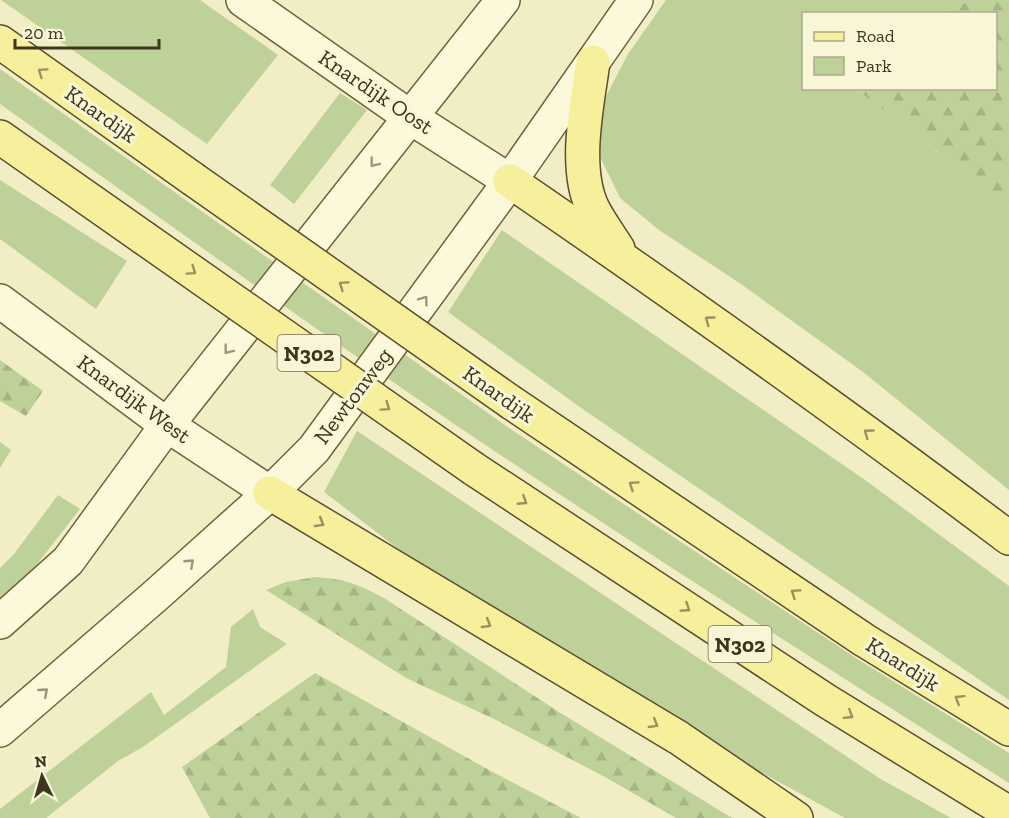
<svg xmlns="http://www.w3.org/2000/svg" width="1009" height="818" font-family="'Zilla Slab',serif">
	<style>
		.green { fill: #bdd198 }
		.forest { fill: url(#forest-firs) }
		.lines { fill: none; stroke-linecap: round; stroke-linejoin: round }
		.secondary-casing { stroke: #70623d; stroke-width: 36 }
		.primary-casing { stroke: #5c4e2e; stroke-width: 36 }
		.secondary { stroke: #fbf9da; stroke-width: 33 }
		.primary { stroke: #f6ef9c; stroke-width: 33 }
		.primary-bridge-casing { stroke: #5c4e2e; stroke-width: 36; stroke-linecap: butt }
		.primary-bridge { stroke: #f6ef9c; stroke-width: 33 }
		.oneway { stroke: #9a925e }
		.oneway2 { stroke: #9c977c }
		.labels { text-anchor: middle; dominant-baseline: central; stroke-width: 6; stroke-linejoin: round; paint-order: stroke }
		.shield { fill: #f8f6d6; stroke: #766f56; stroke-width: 1.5 }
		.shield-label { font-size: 21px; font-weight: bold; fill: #3e351f }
		.street-label { font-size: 22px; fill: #3e351f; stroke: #f8f6d6 }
	</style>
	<defs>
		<pattern id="forest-firs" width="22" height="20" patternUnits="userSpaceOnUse" patternTransform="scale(1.5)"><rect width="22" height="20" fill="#bdd198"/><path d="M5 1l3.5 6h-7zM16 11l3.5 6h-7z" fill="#a4b483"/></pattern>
	</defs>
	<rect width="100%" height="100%" fill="#f1eec6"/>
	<g class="green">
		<polygon points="1,0 200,0 278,55 207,144"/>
		<polygon points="666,0 972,0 942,13 804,14 804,88 856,89 1009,207 1009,490 863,372 741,284 659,230 620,198 600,157 602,104 628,54"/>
		<path d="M0,69L509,428L859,660L1009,753V783C830,670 651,556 475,438C315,330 158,216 0,104Z"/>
		<polygon points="340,93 367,110 294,204 270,185"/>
		<polygon points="0,180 127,261 96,309 0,239"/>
		<polygon points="502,230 865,480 1009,586 1009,700 584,410 448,312"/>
		<polygon points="357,431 879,778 951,818 845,818 715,747 409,557 324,492"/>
		<polygon points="0,442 11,450 0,468"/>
		<polygon points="58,495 80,509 34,568 0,604 0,568 14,554"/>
		<polygon points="253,609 260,627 287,644 143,747 118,761 46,818 0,818 0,809 151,692 164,715 226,667 231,627"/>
	</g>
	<g class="forest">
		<polygon points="972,0 1009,0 1009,207 856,89 996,88 996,14 942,13"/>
		<polygon points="0,360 43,391 26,416 0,401"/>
		<path d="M315,577C345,579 358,584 384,598L559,712L732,818H676L605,777L496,720L406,678L266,590L286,582Z"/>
		<polygon points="315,673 489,770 581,818 210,818 182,767"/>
	</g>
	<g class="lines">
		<defs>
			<g id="secondary">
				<polyline points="243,0 410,117 510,181"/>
				<polyline points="0,301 167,425 270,493"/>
				<polyline points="0,622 68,561 167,425 503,0"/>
				<polyline points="0,730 154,597 270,493 314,449 510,181 636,0"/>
			</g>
			<g id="primary">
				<polyline points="0,42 193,179"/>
				<path d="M593,62C587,106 573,168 593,209C600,223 610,236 618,249"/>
				<polyline points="0,137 144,238"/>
				<path d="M510,181C679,297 846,415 1009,538"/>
				<polyline points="512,403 864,640 1009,729"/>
				<polyline points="474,469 825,700 1009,813"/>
				<polyline points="270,493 679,738 796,818"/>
			</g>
		</defs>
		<use href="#secondary" class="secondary-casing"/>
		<use href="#primary" class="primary-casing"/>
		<use href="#secondary" class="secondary"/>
		<use href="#primary" class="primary"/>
		<defs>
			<g id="primary-bridge">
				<polyline points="193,179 512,403"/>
				<polyline points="144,238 474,469"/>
			</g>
		</defs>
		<use href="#primary-bridge" class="primary-bridge-casing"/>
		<use href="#primary-bridge" class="primary-bridge"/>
	</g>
	<defs><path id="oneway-chevron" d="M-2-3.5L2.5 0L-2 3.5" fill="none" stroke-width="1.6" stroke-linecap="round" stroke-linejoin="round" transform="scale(1.5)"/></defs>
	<g class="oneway">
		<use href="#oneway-chevron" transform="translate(42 72) rotate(-145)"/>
		<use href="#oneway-chevron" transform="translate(192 271) rotate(35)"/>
		<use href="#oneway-chevron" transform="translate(343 285) rotate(-145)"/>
		<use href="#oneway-chevron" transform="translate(709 320) rotate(-144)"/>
		<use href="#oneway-chevron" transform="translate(386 407) rotate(35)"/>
		<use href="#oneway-chevron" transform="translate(868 433) rotate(-144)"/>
		<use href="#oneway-chevron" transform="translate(633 485) rotate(-146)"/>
		<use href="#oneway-chevron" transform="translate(523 501) rotate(33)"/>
		<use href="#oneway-chevron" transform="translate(320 523) rotate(31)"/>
		<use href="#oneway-chevron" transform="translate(795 593) rotate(-146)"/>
		<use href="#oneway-chevron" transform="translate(686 608) rotate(33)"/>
		<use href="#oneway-chevron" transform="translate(487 624) rotate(31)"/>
		<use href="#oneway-chevron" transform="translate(959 699) rotate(-148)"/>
		<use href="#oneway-chevron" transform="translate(849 715) rotate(32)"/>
		<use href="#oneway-chevron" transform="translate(654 724) rotate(31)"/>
	</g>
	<g class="oneway2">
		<use href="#oneway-chevron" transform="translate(374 163) rotate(128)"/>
		<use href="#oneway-chevron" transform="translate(424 300) rotate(-54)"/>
		<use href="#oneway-chevron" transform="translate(228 350) rotate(128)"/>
		<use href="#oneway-chevron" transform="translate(190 563) rotate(-43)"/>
		<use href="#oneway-chevron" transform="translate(44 692) rotate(-41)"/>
	</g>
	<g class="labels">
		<g class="shield">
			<rect x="277.5" y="335" width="63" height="36" rx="4.5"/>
			<rect x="708.5" y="626" width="63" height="36" rx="4.5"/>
		</g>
		<g class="shield-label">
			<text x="309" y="353">N302</text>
			<text x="740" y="644">N302</text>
		</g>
		<g class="street-label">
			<text transform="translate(376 92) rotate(34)">Knardijk Oost</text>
			<text transform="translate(101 114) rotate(35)">Knardijk</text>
			<text transform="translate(499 394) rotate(35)">Knardijk</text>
			<text transform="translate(353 396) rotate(-53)">Newtonweg</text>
			<text transform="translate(134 399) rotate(36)">Knardijk West</text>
			<text transform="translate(903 664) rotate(32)">Knardijk</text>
		</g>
	</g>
	<rect x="802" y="12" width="195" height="78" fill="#f8f6d6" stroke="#aea98d" stroke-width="1.5"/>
	<rect x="814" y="32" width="30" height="9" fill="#f6ef9c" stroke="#aea98d" stroke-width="1.5"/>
	<text x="856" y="42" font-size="18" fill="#3e351f">Road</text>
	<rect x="814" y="57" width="30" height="18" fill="#bdd198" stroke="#aea98d" stroke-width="1.5"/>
	<text x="856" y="72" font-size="18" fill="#3e351f">Park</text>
	<g transform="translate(42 776) rotate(355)" stroke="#f8f6d6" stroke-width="4.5" paint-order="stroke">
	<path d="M0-4.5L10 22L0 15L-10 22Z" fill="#3e351f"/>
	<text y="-9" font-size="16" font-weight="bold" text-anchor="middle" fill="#3e351f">N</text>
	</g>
	<path d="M15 39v9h144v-9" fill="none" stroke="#3e351f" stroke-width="3"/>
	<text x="24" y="39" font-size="18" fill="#3e351f" stroke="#f8f6d6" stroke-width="4.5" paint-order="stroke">20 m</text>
</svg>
